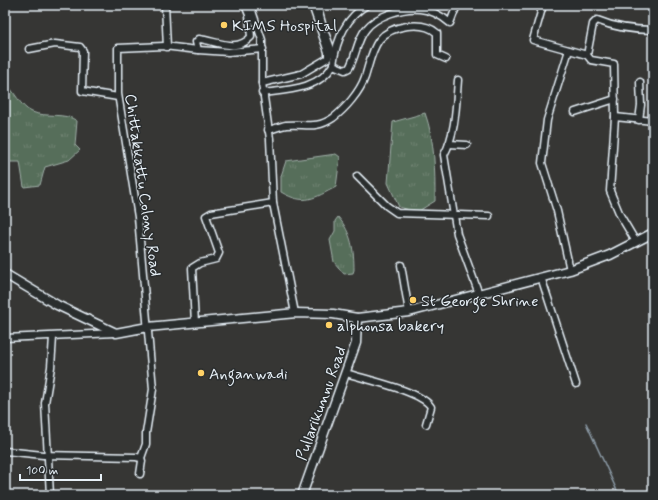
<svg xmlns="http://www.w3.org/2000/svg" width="658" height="500" viewBox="0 0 658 500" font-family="Mynerve,sans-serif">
<defs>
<pattern id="grass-tufts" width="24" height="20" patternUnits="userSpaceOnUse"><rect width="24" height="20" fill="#576e5a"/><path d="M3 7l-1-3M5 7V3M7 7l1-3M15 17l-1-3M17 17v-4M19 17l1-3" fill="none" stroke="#6f8372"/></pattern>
</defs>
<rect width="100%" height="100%" fill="#363634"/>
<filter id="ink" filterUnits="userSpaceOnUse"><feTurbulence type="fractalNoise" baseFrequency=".025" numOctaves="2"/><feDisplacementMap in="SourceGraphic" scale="8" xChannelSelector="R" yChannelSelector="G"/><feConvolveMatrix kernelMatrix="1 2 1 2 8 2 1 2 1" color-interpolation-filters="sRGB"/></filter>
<g filter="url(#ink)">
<g fill="url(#grass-tufts)" stroke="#a0b0a9">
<path d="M5 83C15 91 20 107 32 112 46 118 65 112 77 121L75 145 80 150 69 160 45 167 40 185 24 187 20 162H5Z"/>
<path d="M425 113C435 141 435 171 435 201L417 212 399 207 388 183 393 122Z"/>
<path d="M336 154 340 157 336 187C314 198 305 206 281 192V176L286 161Z"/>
<path d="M338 217C352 233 354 251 354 270L353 273 344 274 334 262 330 240 335 231V221Z"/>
</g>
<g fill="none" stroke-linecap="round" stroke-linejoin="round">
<path stroke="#8d9ca8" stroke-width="1.5" d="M586 423 619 495"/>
<g stroke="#e8f1f8" stroke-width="9">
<g id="minor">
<path d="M165 5 167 47"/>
<path d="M245 5 249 15 251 37C236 53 217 41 199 39L196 42 198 50 228 52 263 49"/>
<path d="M250 5 262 40V83L270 139 273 203 295 313"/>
<path d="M317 5 323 27"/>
<path d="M367 5C345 18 336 41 333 65L345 70 349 68C356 57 357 39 366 29 376 16 403 7 420 9 431 10 442 16 450 23L457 5"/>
<path d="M543 5 533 40 587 55 591 60 614 64 615 117 610 191 620 215 636 242"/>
<path d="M326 35 333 54"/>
<path d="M29 49 55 44 80 47 83 51 82 91 118 97"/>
<path d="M569 50 547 120 542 163 557 211 570 270"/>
<path d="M587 55 593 24 597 20C616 28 633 30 653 30"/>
<path d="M458 80C456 104 456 133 444 155L457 234 479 294"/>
<path d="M262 83 301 74 328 58V52L312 5"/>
<path d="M262 93C286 90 319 90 333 65"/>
<path d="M575 112 615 99"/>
<path d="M615 117 653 121"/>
<path d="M639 120 641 105 640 82"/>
<path d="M268 130C274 129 280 126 286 125 305 123 315 130 333 118 345 109 360 92 365 77 369 65 371 51 379 40 391 25 423 20 437 33V55L446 59"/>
<path d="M449 144 467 145"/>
<path d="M357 176 387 206 397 213 489 216"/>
<path d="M401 265 409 312"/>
<path d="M541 277 576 384"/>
<path d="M195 323 192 268 200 263 216 259 219 253 206 216 211 213 273 203"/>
<path d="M5 338 115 333"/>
<path d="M346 373C364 379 422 391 431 407L426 424"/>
<path d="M5 451 43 455 136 457 141 458 142 461 140 474"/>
<path d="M141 458 146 444V433L153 389 138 217 118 94V48L164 46 198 50"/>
<path d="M50 495 45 403 51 367 53 337"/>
</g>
</g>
<g stroke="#e8f1f8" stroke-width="11">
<g id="major">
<path d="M5 274 57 305 116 333 148 327 296 313 333 314 357 318 409 312 570 270 610 255 653 233"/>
<path d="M302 495 356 343 357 318"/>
</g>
</g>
<use href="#minor" stroke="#2a2d2e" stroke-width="6"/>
<use href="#major" stroke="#2a2d2e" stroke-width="8"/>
</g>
</g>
<g fill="#ffd166" stroke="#2a2d2e" stroke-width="1.5">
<circle cx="224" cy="25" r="4"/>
<circle cx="413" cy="300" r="4"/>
<circle cx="329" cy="325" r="4"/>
<circle cx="201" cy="373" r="4"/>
</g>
<g text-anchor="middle" stroke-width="3" stroke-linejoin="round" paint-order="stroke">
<g font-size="16" fill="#e8f1f8" stroke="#2a2d2e" text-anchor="start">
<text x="232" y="31">KIMS Hospital</text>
<text x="421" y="306">St George Shrine</text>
<text x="337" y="331">alphonsa bakery</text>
<text x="209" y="379">Anganwadi</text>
</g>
<g font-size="16" fill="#e8f1f8" stroke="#2a2d2e">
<text transform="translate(144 185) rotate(82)" y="6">Chittakkattu Colony Road</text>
<text transform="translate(320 403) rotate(-70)" y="6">Pullarikunnu Road</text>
</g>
</g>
<rect width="658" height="500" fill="none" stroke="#2a2d2e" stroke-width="20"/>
<rect x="10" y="10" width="638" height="480" fill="none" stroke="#e8f1f8" stroke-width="1.5" filter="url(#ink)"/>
<path d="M20 474v6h81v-6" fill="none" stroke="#e8f1f8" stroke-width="2"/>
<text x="26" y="474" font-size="12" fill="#e8f1f8" stroke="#2a2d2e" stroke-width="3" paint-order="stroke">100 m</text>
</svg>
